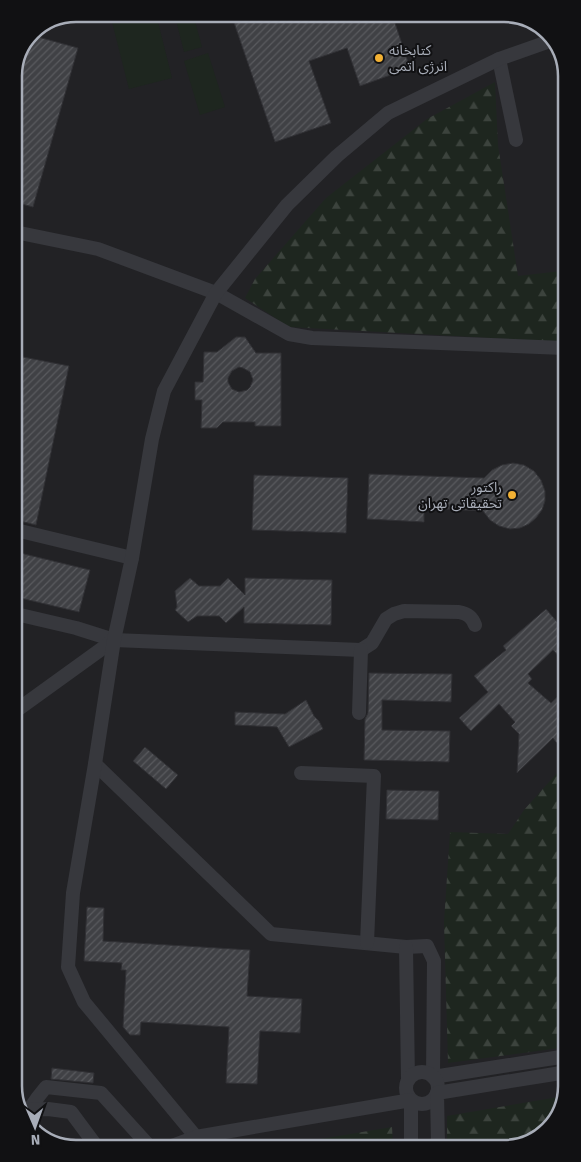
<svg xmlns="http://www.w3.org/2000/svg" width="581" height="1162" viewBox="0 0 581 1162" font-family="'Fira Sans','Noto Sans Arabic',sans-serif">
<defs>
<pattern id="forest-firs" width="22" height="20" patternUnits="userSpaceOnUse" patternTransform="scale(1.25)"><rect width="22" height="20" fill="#1e261f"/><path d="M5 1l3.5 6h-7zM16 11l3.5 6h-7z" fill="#3c433d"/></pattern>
<pattern id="building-hatch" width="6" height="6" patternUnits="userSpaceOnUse" patternTransform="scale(1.25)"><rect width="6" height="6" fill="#404145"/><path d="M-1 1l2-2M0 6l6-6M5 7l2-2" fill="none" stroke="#595a5e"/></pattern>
</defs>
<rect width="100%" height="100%" fill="#161618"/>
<path fill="#222225" d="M76 14H509L543 26 563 53 567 1086 557 1121 528 1144 72 1148 38 1136 18 1109 14 72 32 32Z"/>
<g fill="#1e261f">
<path d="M110 14H156L172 78 129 89Z"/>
<path d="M181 14H193L202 47 184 52 175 16Z"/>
<path d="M208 53 225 107 200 115 184 61Z"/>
</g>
<g fill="url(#forest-firs)">
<path d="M495 82 498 145 518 276 561 271 564 280V342L289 327 245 298 255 279 326 198 427 119Z"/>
<path d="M566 763 567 1047 448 1063 444 922 450 832 508 834 524 810Z"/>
<path d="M564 1096 557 1121 528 1144H447V1116Z"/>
<path d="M392 1127 393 1145 279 1146Z"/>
</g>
<g fill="url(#building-hatch)" stroke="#303034" fill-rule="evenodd">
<path d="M231 14H293L296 22 319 14H392L410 68 360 86 347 48 309 61 331 123 275 142Z"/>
<path d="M31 35 78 48 33 207 14 202V96Z"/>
<path d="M236 337H245L256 353H281V426H255V422H223L217 428H201L202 400H195V382H203L204 352H217ZM239 367 243 368 250 372 253 380 250 387 247 390 239 392 232 389 228 382V378L232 371Z"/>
<path d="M23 357 69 366 36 525 16 520 15 394Z"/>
<path d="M513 463 524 465 534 471 541 480 545 491V501L542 510 536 518 529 524 520 528 510 529 499 526 490 520 483 511 424 508V522L367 519 369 474 484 478 492 470 502 465Z"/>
<path d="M254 475 348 478 346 533 252 530Z"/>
<path d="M16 552 90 570 79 612 16 597Z"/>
<path d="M190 578 199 586H220L228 578 245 595V578L332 580 331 625 244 623V607L226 623 219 616H197L188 622 175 610 177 607 175 591Z"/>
<path d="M546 609 565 631V663L553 650 528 674 532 679 528 683 551 703 565 690 566 755 553 738 517 773 519 734 511 726 515 722 499 704 471 731 459 718 488 692 474 676 506 650 503 646Z"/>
<path d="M369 673 452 674 451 702 382 700V730L450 731 449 762 364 760 365 719 368 713Z"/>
<path d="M306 700 314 716 319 721 323 729 289 747 277 727 235 725V712L285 714Z"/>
<path d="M145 747 178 775 166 789 133 761Z"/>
<path d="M387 790 439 791 438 820 386 819Z"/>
<path d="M87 907 104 908 103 941 250 950 247 996 302 999 300 1033 260 1031 257 1084 226 1083 229 1027 141 1022 140 1035H130L123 1027 126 970H121L122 963 84 961Z"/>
<path d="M52 1068 94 1073 93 1083 51 1079Z"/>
</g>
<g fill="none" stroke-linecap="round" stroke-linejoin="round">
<g stroke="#37383d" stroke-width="14">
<path d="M499 59 516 140"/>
<path d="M15 232 98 249 216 293 289 334 312 338 564 348"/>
<path d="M16 530 132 558"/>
<path d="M16 614 76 628 114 640 361 650 372 643 386 619 394 614 404 611 459 612C468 614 472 617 475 625"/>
<path d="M17 710 114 640"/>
<path d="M359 713 361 650"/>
<path d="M95 764 271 934 406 947 427 946 434 961 433 1077 567 1056"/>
<path d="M301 773 374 776 367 943"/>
<path d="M406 947 408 1080"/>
<circle cx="422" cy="1088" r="16"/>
<path d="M29 1110 38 1097 46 1087 101 1093 150 1147"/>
<path d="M26 1120 29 1110 48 1109 71 1112 97 1147"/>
<path d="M196 1137 84 1002 68 967 73 893 95 764 114 640 132 558 152 439 164 391 216 293 287 205 337 156 388 113 499 59 553 40"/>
<path d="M61 1144 103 1148"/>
<path d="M438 1144 437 1093 567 1072"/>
<path d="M169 1147 196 1137 411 1100V1145"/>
</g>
</g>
<g fill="#f2b134" stroke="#111113" stroke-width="2">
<circle cx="379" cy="58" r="5"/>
<circle cx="512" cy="495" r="5"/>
</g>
<g text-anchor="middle" stroke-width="4" stroke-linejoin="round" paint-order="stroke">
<g font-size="14" fill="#a8adb8" stroke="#111113" text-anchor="start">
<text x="389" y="55">کتابخانه<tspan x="389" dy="16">انرژی اتمی</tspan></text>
<text x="502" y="492" text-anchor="end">راکتور<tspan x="502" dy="16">تحقیقاتی تهران</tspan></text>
</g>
</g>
<path d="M0 0H581V1162H0ZM76 22H504A54 54 0 0 1 558 76V1086A54 54 0 0 1 504 1140H76A54 54 0 0 1 22 1086V76A54 54 0 0 1 76 22Z" fill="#111113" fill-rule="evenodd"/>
<path fill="none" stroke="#a8adb8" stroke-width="2.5" d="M76 22H504A54 54 0 0 1 558 76V1086A54 54 0 0 1 504 1140H76A54 54 0 0 1 22 1086V76A54 54 0 0 1 76 22Z"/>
<g transform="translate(35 1127) rotate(178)" stroke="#111113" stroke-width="4" paint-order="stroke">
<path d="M0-4L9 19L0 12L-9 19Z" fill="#a8adb8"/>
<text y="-8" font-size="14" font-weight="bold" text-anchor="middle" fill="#a8adb8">N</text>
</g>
</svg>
